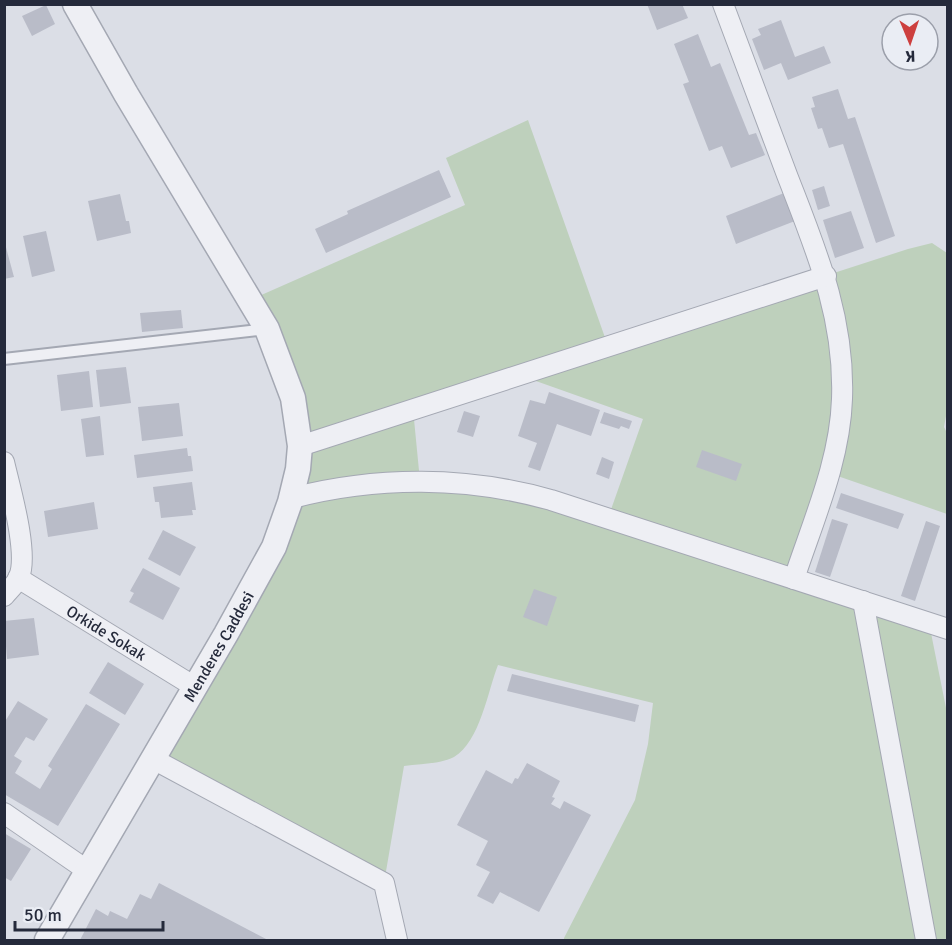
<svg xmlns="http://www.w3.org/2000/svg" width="952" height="945" viewBox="0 0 952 945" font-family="Signika,sans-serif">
<rect width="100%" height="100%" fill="#dbdee6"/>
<path fill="#bed0bc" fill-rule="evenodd" d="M528 120 608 346 908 249 932 243 947 253 948 405 944 427 948 435 947 514 829 473 794 579 929 623 947 713V940H564V938L635 800 648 744 653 703 498 665C488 690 480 742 454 757 440 764 420 764 404 766L384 883 153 759 254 584 300 446 250 300 465 205 446 158ZM519 375 643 419 608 518 420 481 413 409Z"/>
<g fill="#b9bcc8">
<path d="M647 4H682L688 18 657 30Z"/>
<path d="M46 5 55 24 32 36 22 16Z"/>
<path d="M781 20 795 57 824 46 831 63 788 80 781 63 764 70 752 39 761 35 758 29Z"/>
<path d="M698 34 711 67 720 63 749 135 756 133 765 155 731 168 722 146 709 151 683 84 689 82 674 44Z"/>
<path d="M838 89 848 119 855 117 895 236 876 243 843 144 829 148 822 128 818 129 811 108 815 107 812 97Z"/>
<path d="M439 170 451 197 326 253 315 229 348 214 347 211Z"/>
<path d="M824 186 830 206 818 210 812 190Z"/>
<path d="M784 193 795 221 736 244 726 216Z"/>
<path d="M120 194 126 221H129L131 233 97 241 88 201Z"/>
<path d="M851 211 864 248 835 258 823 220Z"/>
<path d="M46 231 55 271 32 277 23 236Z"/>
<path d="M4 240 14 277 4 279Z"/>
<path d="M181 310 183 328 142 332 140 313Z"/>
<path d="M126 367 131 403 100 407 96 370Z"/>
<path d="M89 371 93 407 61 411 57 375Z"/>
<path d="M549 392 600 410 591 436 557 424 540 471 528 467 537 443 518 436 530 400 545 404Z"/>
<path d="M179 403 183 436 142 441 138 407Z"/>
<path d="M464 411 480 416 473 437 457 432Z"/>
<path d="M604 412 632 421 629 429 621 426 619 429 600 423Z"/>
<path d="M100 416 104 455 86 457 81 419Z"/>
<path d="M187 448 188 456H191L193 471 137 478 134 455Z"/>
<path d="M702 450 742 464 736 481 696 467Z"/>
<path d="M602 457 614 462 609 479 596 474Z"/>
<path d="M192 482 196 510H192L193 515 161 518 159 502H155L153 487Z"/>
<path d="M841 493 904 514 898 529 836 508Z"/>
<path d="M94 502 98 529 48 537 44 511Z"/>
<path d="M832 519 848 524 830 577 815 572Z"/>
<path d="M926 521 940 526 915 601 901 596Z"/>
<path d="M163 530 196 547 180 576 148 559Z"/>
<path d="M143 568 180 588 163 620 129 602 134 593 130 591Z"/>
<path d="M534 589 557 597 547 626 523 617Z"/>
<path d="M34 618 39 655 7 659 4 621Z"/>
<path d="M108 662 144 684 125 715 89 693Z"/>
<path d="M512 674 639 705 635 722 507 691Z"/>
<path d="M18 701 48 719 34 741 26 737 14 756 22 761 15 773 40 789 52 769 48 766 86 704 120 724 58 826 4 794V723Z"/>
<path d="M527 763 560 781 552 797 555 798 551 804 560 809 564 801 591 815 539 912 500 892 493 904 477 896 490 872 476 865 488 841 457 825 486 770 512 784 515 778 518 779Z"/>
<path d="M4 833 31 849 11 881 4 877Z"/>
<path d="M159 883 268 940H80L96 909 108 916 110 911 127 919 140 894 151 899Z"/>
</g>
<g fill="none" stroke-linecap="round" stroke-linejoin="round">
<g stroke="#a4a8b3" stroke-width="14">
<path id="service" d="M4 359 267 329"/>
</g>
<g stroke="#a4a8b3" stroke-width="22">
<g id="minor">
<path d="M723 4C744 61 766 118 787 175 816 250 845 317 842 399 840 461 813 521 794 579"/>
<path d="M300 446 826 276"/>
<path d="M4 462C10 488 29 553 19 577 16 584 9 590 4 596"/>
<path d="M292 498C377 476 466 476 551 500L948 629"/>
<path id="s1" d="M18 578 195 687"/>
<path d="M863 601 926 940"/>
<path d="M153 759 384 883 397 940"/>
<path d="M4 813 88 871"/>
</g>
</g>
<g stroke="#a4a8b3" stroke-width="27">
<g id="tertiary">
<path id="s2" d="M47 940 226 634 274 547 290 502 298 469 300 446 293 398 267 329 126 94 75 4"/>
</g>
</g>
<use href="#service" stroke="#eeeff4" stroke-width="10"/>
<use href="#minor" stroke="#eeeff4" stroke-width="20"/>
<use href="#tertiary" stroke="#eeeff4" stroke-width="24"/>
</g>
<g text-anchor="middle" stroke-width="5" stroke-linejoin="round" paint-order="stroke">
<g font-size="16" fill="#252a3b" stroke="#eaedf4">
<text dy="6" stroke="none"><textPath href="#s1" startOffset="104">Orkide Sokak</textPath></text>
<text dy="6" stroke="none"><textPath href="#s2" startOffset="340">Menderes Caddesi</textPath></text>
</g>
</g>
<rect width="952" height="945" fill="none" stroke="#252a3b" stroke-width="12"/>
<g transform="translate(910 42) rotate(178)"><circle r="28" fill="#eaedf4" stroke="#9b9faa" stroke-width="1.5"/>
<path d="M0-4.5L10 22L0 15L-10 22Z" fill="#cd3f3e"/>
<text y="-9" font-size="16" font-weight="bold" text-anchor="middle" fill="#252a3b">K</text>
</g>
<path d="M15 921v9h148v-9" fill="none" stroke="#252a3b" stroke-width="3"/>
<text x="24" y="921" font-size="18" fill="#252a3b" stroke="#eaedf4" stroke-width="4.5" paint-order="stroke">50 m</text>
</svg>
